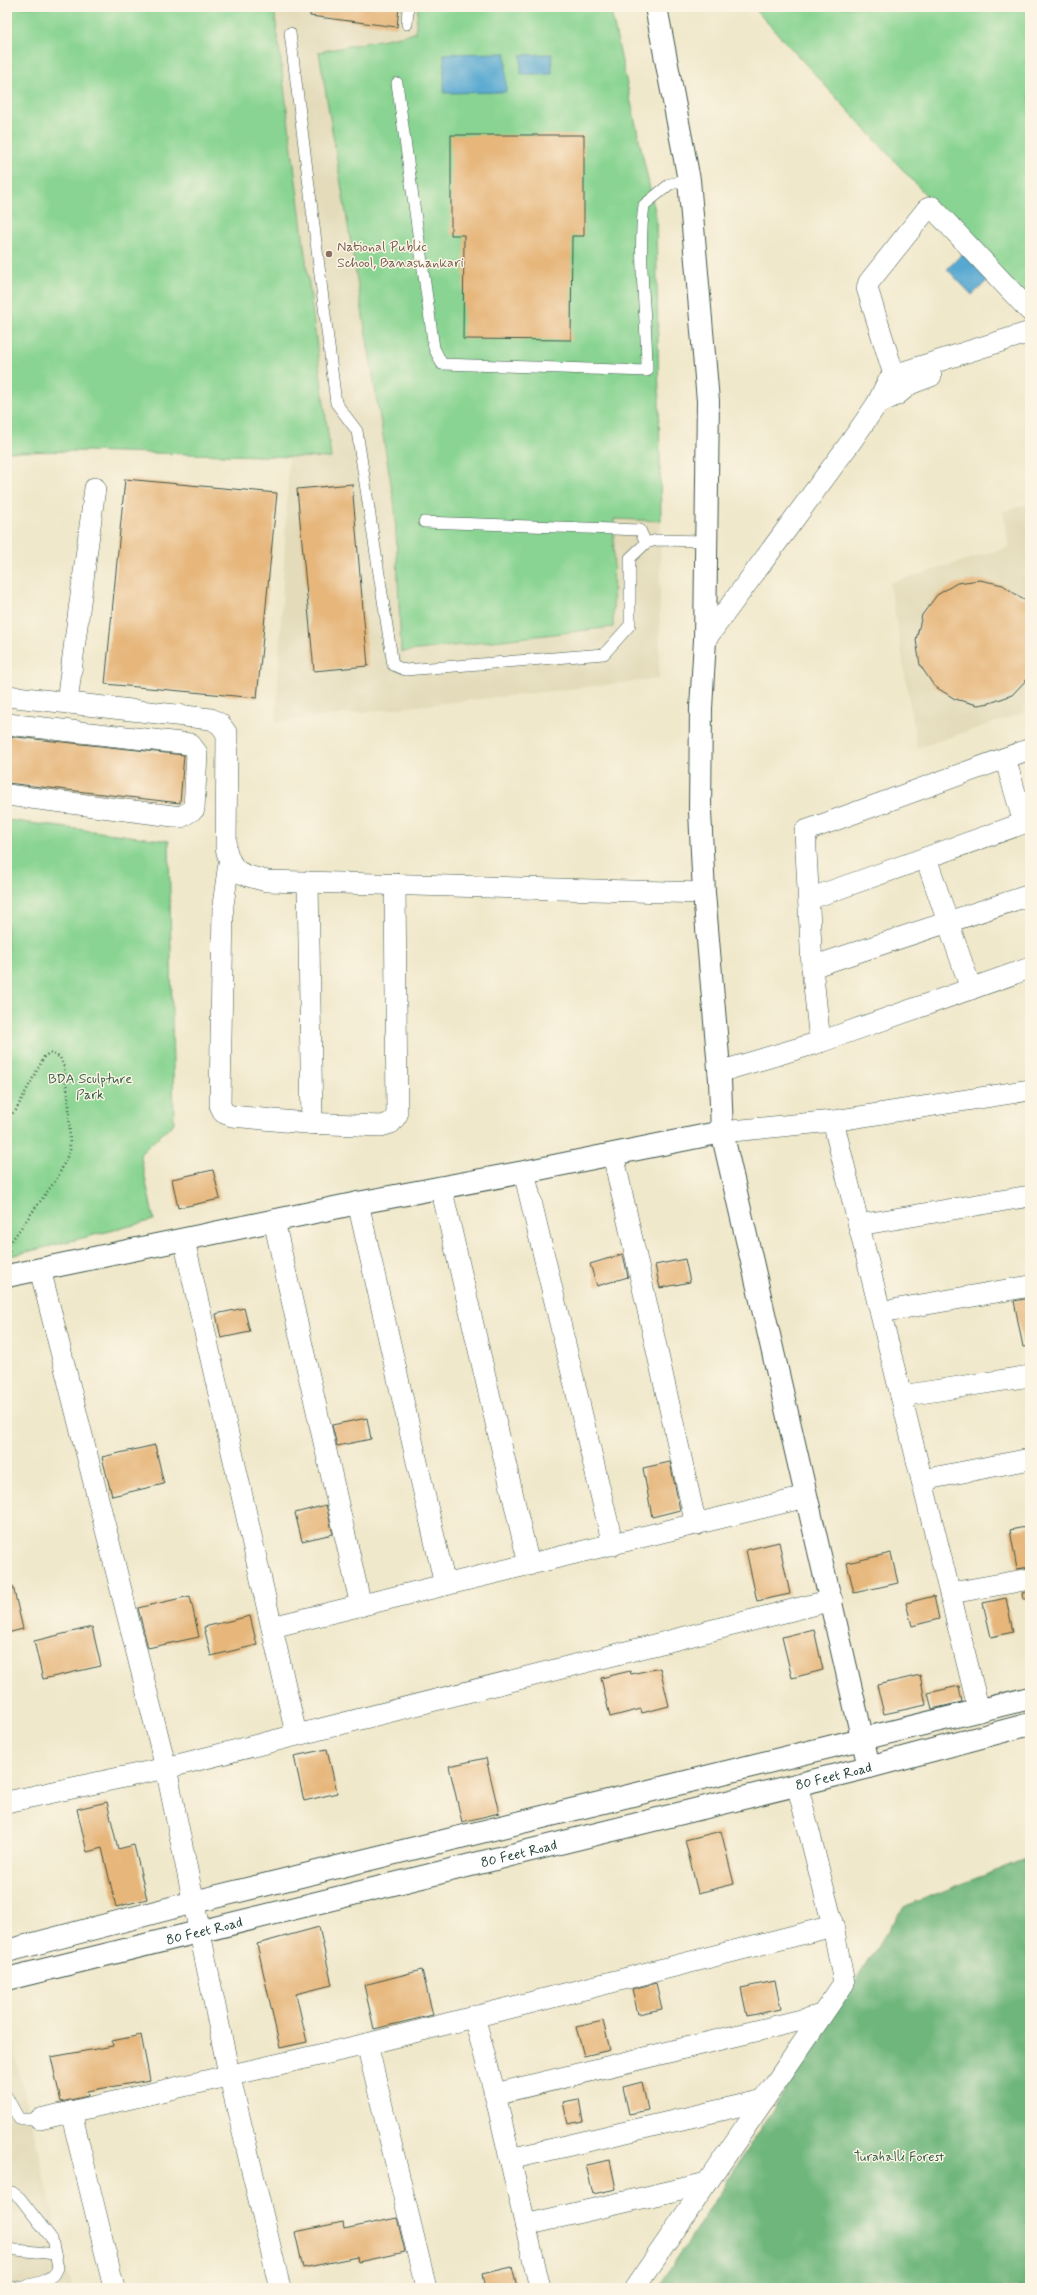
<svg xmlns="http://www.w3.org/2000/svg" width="1037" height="2295" viewBox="0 0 1037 2295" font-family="Mynerve,sans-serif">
<rect width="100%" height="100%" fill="#fcf5e5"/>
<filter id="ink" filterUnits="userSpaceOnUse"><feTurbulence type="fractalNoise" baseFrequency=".025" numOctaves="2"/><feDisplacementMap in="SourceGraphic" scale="8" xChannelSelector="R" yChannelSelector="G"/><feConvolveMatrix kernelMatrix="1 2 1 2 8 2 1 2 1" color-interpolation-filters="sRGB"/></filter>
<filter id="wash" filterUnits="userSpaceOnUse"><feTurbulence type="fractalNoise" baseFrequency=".012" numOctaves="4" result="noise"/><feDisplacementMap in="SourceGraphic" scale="16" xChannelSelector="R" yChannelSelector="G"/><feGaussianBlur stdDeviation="0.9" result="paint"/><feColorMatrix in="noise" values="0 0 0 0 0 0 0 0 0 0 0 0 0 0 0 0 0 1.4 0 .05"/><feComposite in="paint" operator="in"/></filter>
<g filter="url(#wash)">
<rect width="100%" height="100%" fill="#f0e8cb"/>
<g fill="#e3dbba">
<path d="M274 7H547L395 508 661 521 659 679 276 722 289 457 331 458Z"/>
<path d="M1030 503V711L917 748 890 583 1009 547 1003 512Z"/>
<path d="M7 2021 71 2288H7Z"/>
</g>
<g fill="#89d492" stroke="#548863">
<path d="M7 7H274L331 458 84 451 7 452Z"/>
<path d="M418 7H610L656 216 661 521 614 519 613 627 401 652 395 508 319 52 415 33Z"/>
<path d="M753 7H1030V308Z"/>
<path d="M7 820 169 841 174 1123 140 1154 154 1220 7 1257Z"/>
</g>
<path fill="#6eb67c" stroke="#467a58" d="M1030 1857V2288H658L903 1907Z"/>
<g fill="#56a8d1" stroke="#3a7282">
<path d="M506 53V92L444 93V54Z"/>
<path d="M552 54V74H521V55Z"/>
<path d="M963 253 989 279 972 295 947 269Z"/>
</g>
<g id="blocks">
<g fill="#e6b67a">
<path d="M310 7H399L397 27 310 16Z"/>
<path d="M451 135H584V236H572L571 340 463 339 464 235H451Z"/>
<path d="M125 479 277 493 257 698 105 684Z"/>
<path d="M352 484 368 666 314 671 297 489Z"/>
<path d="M980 580 1003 585 1022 599 1030 598V676L1012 695 990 703 978 705 955 699 934 686 920 665 916 640 922 615 937 595 957 583Z"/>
<path d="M7 736 184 755 180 803 7 783Z"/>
<path d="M213 1170 220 1199 178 1208 172 1179Z"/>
<path d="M623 1254 628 1277 597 1286 590 1264Z"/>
<path d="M685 1259 690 1282 660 1288 655 1265Z"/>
<path d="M1030 1298V1346L1023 1347 1014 1301Z"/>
<path d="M244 1308 250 1332 221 1338 216 1314Z"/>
<path d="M367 1418 371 1439 337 1446 332 1425Z"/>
<path d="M155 1445 164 1484 112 1496 102 1457Z"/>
<path d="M670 1462 680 1510 652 1517 643 1468Z"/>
<path d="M326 1505 333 1534 302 1541 295 1513Z"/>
<path d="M1030 1526V1567L1017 1569 1010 1530Z"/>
<path d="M779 1542 790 1594 757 1601 746 1550Z"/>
<path d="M891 1553 898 1583 854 1593 847 1563Z"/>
<path d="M7 1586H13L23 1629 7 1633Z"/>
<path d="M1030 1591V1599H1023L1022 1593Z"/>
<path d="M190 1596 199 1637 148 1648 138 1608Z"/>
<path d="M934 1596 939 1619 912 1626 906 1603Z"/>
<path d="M1006 1598 1013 1632 991 1637 983 1603Z"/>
<path d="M250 1616 257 1645 211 1656 204 1627Z"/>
<path d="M92 1627 101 1666 43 1679 34 1641Z"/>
<path d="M814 1629 823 1670 792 1678 782 1637Z"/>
<path d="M660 1668 669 1706 642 1713 641 1709 610 1717 601 1678 630 1671 631 1674Z"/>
<path d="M920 1675 926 1705 884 1714 877 1685Z"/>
<path d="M959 1686 962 1702 932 1709 928 1693Z"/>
<path d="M327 1749 337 1793 304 1801 294 1756Z"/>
<path d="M486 1758 499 1813 462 1822 449 1766Z"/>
<path d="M107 1802 118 1849 134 1845 147 1899 116 1907 102 1848 87 1852 77 1809Z"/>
<path d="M721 1831 734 1884 698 1893 685 1840Z"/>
<path d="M319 1927 332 1985 296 1994 307 2042 280 2048 257 1944Z"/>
<path d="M422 1970 433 2015 374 2029 364 1985Z"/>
<path d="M775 1981 781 2009 747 2016 741 1988Z"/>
<path d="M656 1983 662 2009 638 2014 632 1989Z"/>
<path d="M603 2021 610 2050 584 2056 576 2027Z"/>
<path d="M141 2035 150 2080 87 2091 88 2096 61 2102 51 2057 113 2046 112 2041Z"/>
<path d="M642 2082 648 2110 629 2114 623 2087Z"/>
<path d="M579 2099 583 2121 568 2124 563 2102Z"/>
<path d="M610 2160 616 2189 593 2194 586 2165Z"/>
<path d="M397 2218 405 2252 358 2262 357 2257 303 2268 295 2232 343 2222 344 2229Z"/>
<path d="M512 2267 517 2288H485L482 2274Z"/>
</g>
</g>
</g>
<g filter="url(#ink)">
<use href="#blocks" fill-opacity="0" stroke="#3e574b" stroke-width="1"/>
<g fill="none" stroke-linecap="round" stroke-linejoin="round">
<g stroke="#3e574b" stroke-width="12">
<g id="lane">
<path d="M407 24 408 7"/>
<path d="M290 33 336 403 357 431 393 665 405 670 604 654 630 625V558L646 543 657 540 706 541"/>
<path d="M397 83 434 348 442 364 647 371C647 316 637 258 644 205L670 184 689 180"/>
<path d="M424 522 640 530 646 543"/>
<path d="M7 2097 19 2119H40"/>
<path d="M7 2192H12L20 2198 52 2239 58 2268C52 2284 25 2285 11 2288"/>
<path d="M7 2249 55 2254"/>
</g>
</g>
<g stroke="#3e574b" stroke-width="22">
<g id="street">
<path d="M894 375 867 288 869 282 927 209 932 207 1030 311"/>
<path d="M877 404 898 394 910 384 931 376"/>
<path d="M705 640 850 443 877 404 888 381 894 375 1030 332"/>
<path d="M7 696 211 719 220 724 227 734 226 849C232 875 244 875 267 881L704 893"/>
<path d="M67 702 95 488"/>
<path d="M7 724 190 744 197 753 194 809 181 817 7 795"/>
<path d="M1005 758 1024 823"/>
<path d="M926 858 971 989"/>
<path d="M229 863 223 905 220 1105 224 1113 232 1116 305 1123 381 1126 391 1123 397 1115 395 884"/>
<path d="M308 882 312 1124"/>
<path d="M809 899 1030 821"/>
<path d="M812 967 1030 895"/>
<path d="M820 1042 812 967 805 831 1030 749"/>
<path d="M719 1072 820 1042 1030 968"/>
<path d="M833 1121 979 1711"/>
<path d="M722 1132 833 1121 1030 1090"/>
<path d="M613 1154 696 1525"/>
<path d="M524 1172 613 1545"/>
<path d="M441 1187 529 1565"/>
<path d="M358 1203 445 1585"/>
<path d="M274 1221 361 1606"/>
<path d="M859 1225 1030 1196"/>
<path d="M184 1240 296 1734"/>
<path d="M40 1269 166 1768 229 2074 280 2288"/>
<path d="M881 1312 1030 1286"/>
<path d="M901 1396 1030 1376"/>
<path d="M922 1480 1030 1459"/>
<path d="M951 1593 1030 1579"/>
<path d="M272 1627 806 1497"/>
<path d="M7 1802 166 1768 832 1600"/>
<path d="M474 2016 495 2094 540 2288"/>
<path d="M367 2044 426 2288"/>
<path d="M495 2094 822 2015"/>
<path d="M71 2112 114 2288"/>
<path d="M40 2119 367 2044 833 1926"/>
<path d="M510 2159 764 2100"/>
<path d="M525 2225 707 2183"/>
<path d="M635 2288 844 1983 833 1926 797 1784"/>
</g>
</g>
<g stroke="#3e574b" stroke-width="24">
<g id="secondary">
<path d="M656 7 689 180 708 401 705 640 701 708 700 811 704 893 720 1080 722 1132 869 1767"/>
<path d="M7 1276 358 1203 524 1172 722 1132"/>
<path d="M7 1951 194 1902 1030 1698"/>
<path id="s1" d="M7 1979 869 1767 1030 1724"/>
</g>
</g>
<g stroke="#3e574b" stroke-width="2.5" stroke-dasharray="1 3" stroke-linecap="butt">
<path d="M7 1119 16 1110 44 1057 49 1053 60 1057 64 1067 69 1104 70 1150 58 1177 7 1247"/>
<path d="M7 1248 11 1255"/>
</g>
<use href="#lane" stroke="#fff" stroke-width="11"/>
<use href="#street" stroke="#fff" stroke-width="21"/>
<use href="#secondary" stroke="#fff" stroke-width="22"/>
</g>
</g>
<circle fill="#8d6e63" stroke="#fcf5e5" stroke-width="1.5" cx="329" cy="254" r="4"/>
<g text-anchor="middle" stroke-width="3" stroke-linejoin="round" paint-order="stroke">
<g font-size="14" fill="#785e54" stroke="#fcf5e5" text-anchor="start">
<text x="337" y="251">National Public<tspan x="337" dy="16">School, Banashankari</tspan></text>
</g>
<g font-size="14" fill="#345b47" stroke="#fcf5e5">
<text x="90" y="1083">BDA Sculpture<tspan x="90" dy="16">Park</tspan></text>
<text x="899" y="2161">Turahalli Forest</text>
</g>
<g font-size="14" fill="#1f3d34" stroke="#fcf5e5">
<text dy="5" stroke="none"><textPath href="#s1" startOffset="851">80 Feet Road</textPath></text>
<text dy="5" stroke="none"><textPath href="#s1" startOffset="527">80 Feet Road</textPath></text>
<text dy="5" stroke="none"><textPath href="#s1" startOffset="203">80 Feet Road</textPath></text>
</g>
</g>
<rect width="1037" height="2295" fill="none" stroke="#fcf5e5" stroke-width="24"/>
</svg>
